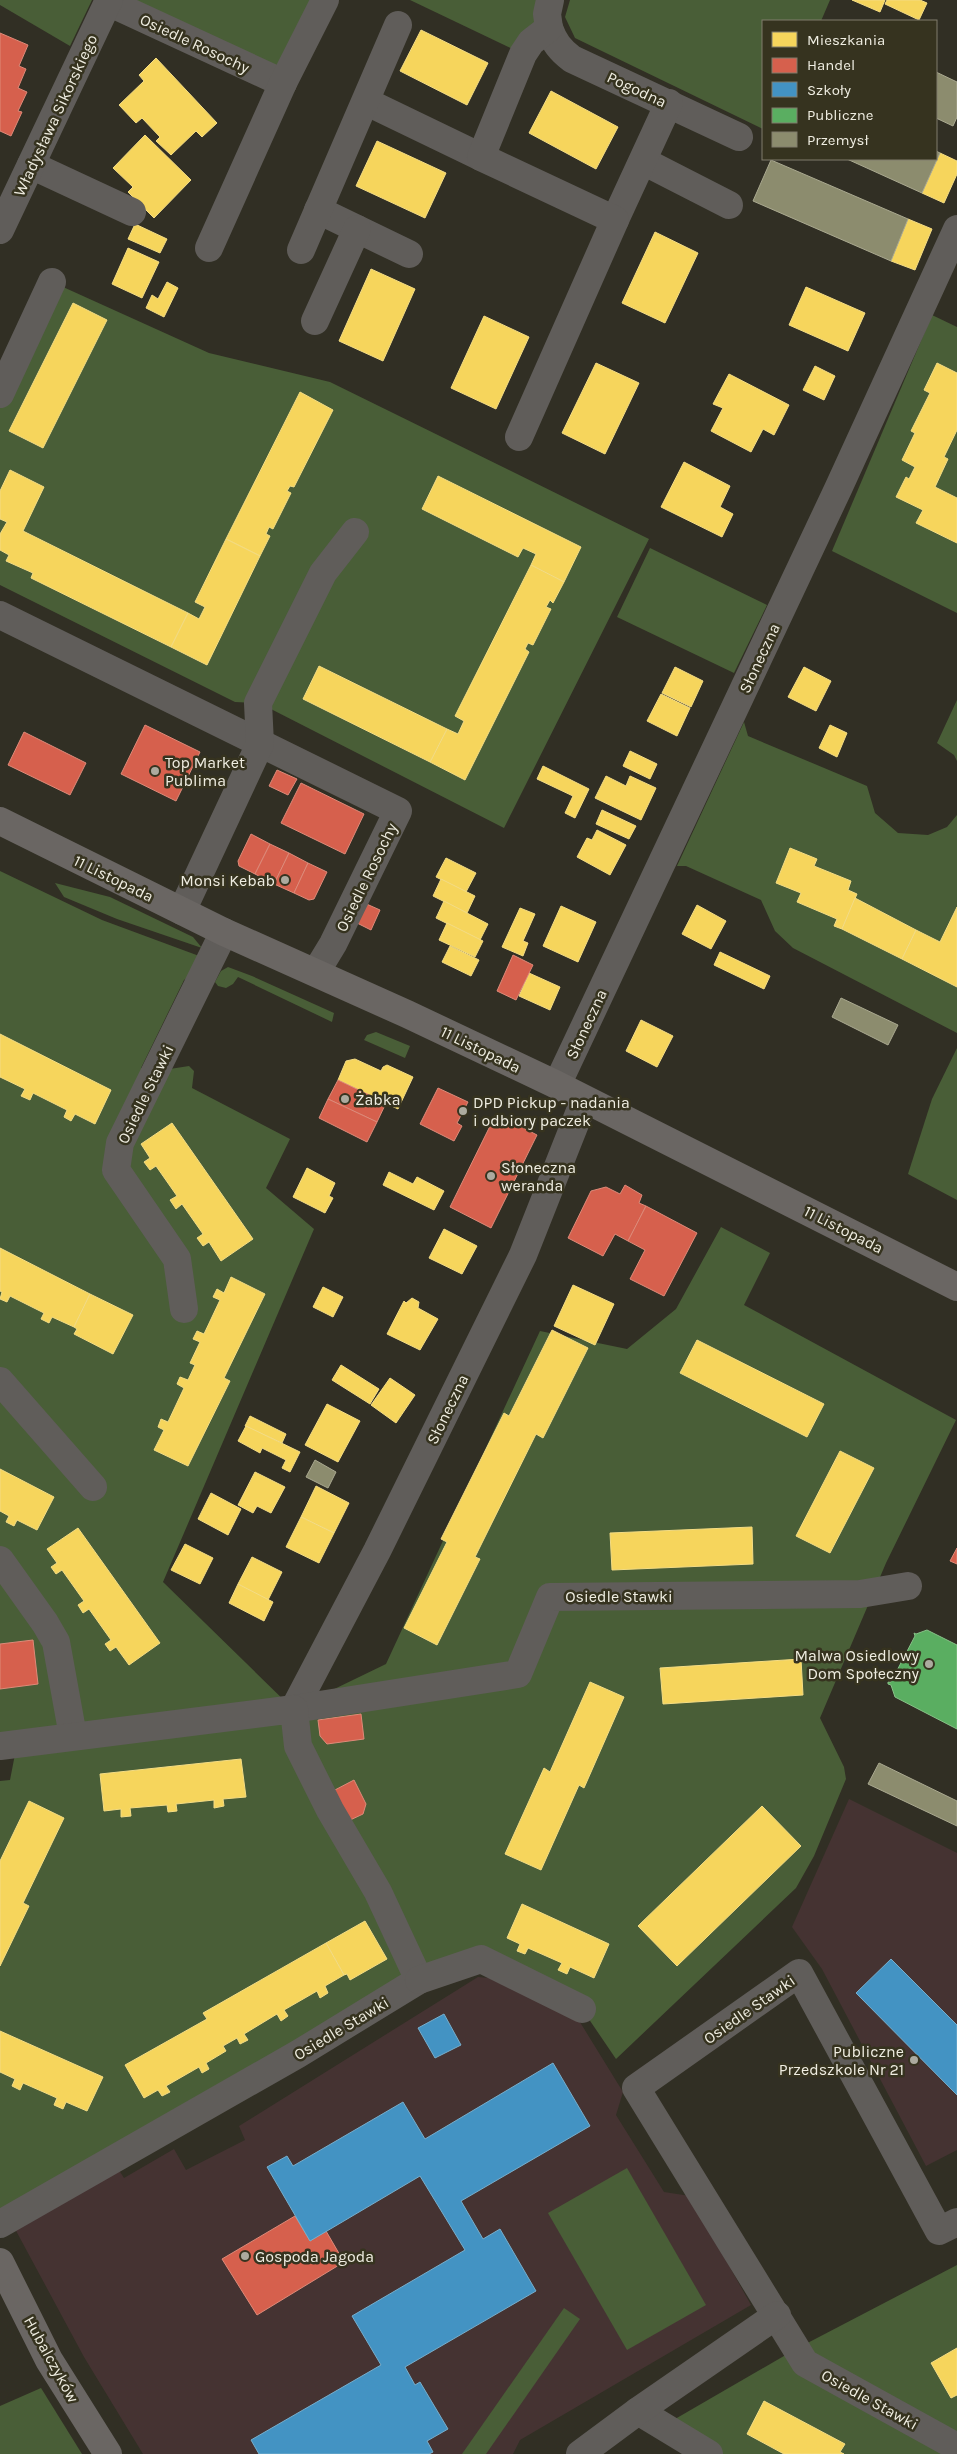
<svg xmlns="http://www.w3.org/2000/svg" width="957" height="2454" viewBox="0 0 957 2454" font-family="Karla,sans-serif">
<rect width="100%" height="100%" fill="#312f24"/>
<g fill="#453332">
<path d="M849 1799 957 1853V2150L926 2166 822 1969 792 1927Z"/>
<path d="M478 1977 489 1978 575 2014 623 2092 616 2115 664 2192 690 2196 751 2305 520 2440 513 2454H143L84 2357 14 2227 117 2167 124 2178 174 2149 186 2170 245 2140 239 2126Z"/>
</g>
<g fill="#495e37">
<path d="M0 0H92L70 46 0 5Z"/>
<path d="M109 0H325L283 83Z"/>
<path d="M410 0H550L523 54Z"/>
<path d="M570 0H830L821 21H763V129L575 38 565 17Z"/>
<path d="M52 282 209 353 330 382 649 539 504 828 267 707 258 703 235 702 0 585V394Z"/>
<path d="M932 315 957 327V613L832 551Z"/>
<path d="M650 548 767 605 734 673 617 617Z"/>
<path d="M957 700V761L954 755 937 743Z"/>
<path d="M744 722 748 736 867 786 875 813 898 833 928 835 947 827 957 815V1033L793 948 775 931 761 900 686 866H677Z"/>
<path d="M0 871 102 920 210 960 184 980 141 1068 157 1071 189 1066 194 1071 192 1088 290 1139 266 1188 314 1229 163 1582 293 1709 386 1664 540 1331 627 1349 676 1309 721 1227 770 1253 744 1305 956 1420 886 1563 820 1718 844 1767 846 1779 814 1856 796 1888 616 2059 582 2009 481 1960 0 2214V1781L10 1780 17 1744 0 1746Z"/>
<path d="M55 883 110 897 193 937 202 948 117 919 64 897Z"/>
<path d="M228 967 252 976 334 1013 332 1022 238 977 233 984 226 988 218 986 215 982 221 971Z"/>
<path d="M376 1032 410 1046 405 1058 364 1040 367 1035Z"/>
<path d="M957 1048V1200L908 1174 932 1099Z"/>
<path d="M627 2168 706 2305 627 2350 548 2213Z"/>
<path d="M957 2265V2454H709L663 2426 796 2349Z"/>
<path d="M564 2308 580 2319 486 2454H462Z"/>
<path d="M41 2388 82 2454H0V2406Z"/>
</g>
<g fill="#f6d55c" stroke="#f4dc84">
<path d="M852 0H885L880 12Z"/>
<path d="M887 0H920L927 3 919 20 885 4Z"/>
<path d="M421 30 488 63 467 105 400 71Z"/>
<path d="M156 58 217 123 202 137 196 131 171 155 156 141 160 137 142 118 136 123 119 105 144 81 139 75Z"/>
<path d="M551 91 618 127 596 169 529 133Z"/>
<path d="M145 135 191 180 154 218 128 192 133 187 113 168Z"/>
<path d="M377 141 446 173 425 218 356 186Z"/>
<path d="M940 153 957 161V174L944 203 922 193Z"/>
<path d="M908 219 932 229 915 270 891 261Z"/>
<path d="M135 224 167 239 160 253 128 239Z"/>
<path d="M655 232 698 253 665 323 622 303Z"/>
<path d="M128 248 159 262 142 298 112 284Z"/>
<path d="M371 269 415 289 383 361 339 341Z"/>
<path d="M167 282 178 288 164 317 146 308 152 295 158 299Z"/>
<path d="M806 287 865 313 848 351 789 325Z"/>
<path d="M73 303 107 320 43 448 9 431Z"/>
<path d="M484 316 529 337 496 409 451 388Z"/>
<path d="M596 363 639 383 605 454 562 433Z"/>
<path d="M937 363 957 373V430L944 457 948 459 935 487 957 498V543L916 523 923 510 896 497 906 477 909 479 915 467 902 460 915 433 911 431 930 393 924 390Z"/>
<path d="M815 366 835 376 824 400 803 390Z"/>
<path d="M729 374 789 405 774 435 763 429 751 452 711 431 723 408 713 404Z"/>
<path d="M300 392 333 410 294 487 290 486 287 491 291 493 273 529 269 527 266 534 270 536 260 556 226 539Z"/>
<path d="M684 462 730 486 720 507 733 514 722 537 661 507Z"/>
<path d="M10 470 44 487 23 531 188 613 171 647 31 578 33 573 6 561 9 555 0 550V534L7 522 0 519V491Z"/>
<path d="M438 476 581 547 564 582 531 565 536 554 523 548 518 557 422 509Z"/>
<path d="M226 539 260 556 207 665 171 647 188 613 199 619 205 607 195 602Z"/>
<path d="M531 565 564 582 553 603 550 600 546 607 551 609 533 645 528 643 525 649 529 652 465 780 430 762 447 729 458 734 464 721 455 716Z"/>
<path d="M319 666 447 729 430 762 303 699Z"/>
<path d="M675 667 703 681 691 707 662 693Z"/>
<path d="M804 667 831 681 816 711 788 697Z"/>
<path d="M661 694 690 708 677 736 647 721Z"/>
<path d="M830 725 847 733 837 757 819 748Z"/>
<path d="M630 751 657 764 650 779 623 766Z"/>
<path d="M543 766 589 789 575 818 565 813 573 796 537 779Z"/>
<path d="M606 776 626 786 630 776 656 788 641 820 595 798Z"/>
<path d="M602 810 636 826 629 839 596 824Z"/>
<path d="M597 830 626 845 610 875 577 857 587 838 592 840Z"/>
<path d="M790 848 817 859 814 866 851 881 848 890 857 894 842 929 834 926 837 919 797 902 801 893 776 883Z"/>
<path d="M446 858 476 873 466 892 436 877Z"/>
<path d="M441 879 475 896 467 913 433 896Z"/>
<path d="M855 898 916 930 902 959 842 929Z"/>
<path d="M444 901 488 924 480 940 436 918Z"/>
<path d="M697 905 726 921 711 949 682 934Z"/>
<path d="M561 906 596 922 578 962 543 946Z"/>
<path d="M957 907V987L902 959 916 930 940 942Z"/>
<path d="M520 908 535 914 523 941 528 943 523 956 502 947Z"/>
<path d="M447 923 483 941 475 957 439 940Z"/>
<path d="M450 946 479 960 471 976 442 962Z"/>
<path d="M720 952 770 976 764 989 714 965Z"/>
<path d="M529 973 560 987 550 1010 519 996Z"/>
<path d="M641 1020 673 1036 657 1067 626 1051Z"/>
<path d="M0 1034 111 1090 95 1124 75 1114 71 1121 64 1117 67 1110 33 1093 30 1100 21 1096 25 1089 0 1077Z"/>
<path d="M355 1059 381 1071 383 1067 387 1065 413 1077 398 1109 338 1080 346 1061Z"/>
<path d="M172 1123 253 1239 221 1261 209 1242 203 1246 197 1238 203 1234 182 1204 176 1209 170 1200 177 1196 156 1166 150 1170 144 1162 150 1158 141 1144Z"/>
<path d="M307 1168 335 1183 329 1196 333 1198 325 1213 293 1197Z"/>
<path d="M389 1172 413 1184 417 1177 444 1191 434 1210 383 1185Z"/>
<path d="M444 1229 477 1246 462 1274 429 1258Z"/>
<path d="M0 1248 90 1294 74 1327 52 1317 49 1323 41 1319 44 1313 10 1296 7 1302 0 1299 2 1292 0 1291Z"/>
<path d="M231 1277 265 1294 224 1378 230 1381 188 1466 154 1450 164 1430 158 1427 161 1419 168 1422 184 1388 177 1384 180 1377 188 1380 195 1365 190 1363 200 1342 193 1339 197 1331 204 1334 220 1300 213 1297 217 1289 224 1293Z"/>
<path d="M573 1285 614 1304 595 1345 554 1326Z"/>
<path d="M323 1287 343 1297 333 1317 313 1307Z"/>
<path d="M90 1294 133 1315 113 1354 74 1334 77 1329 74 1327Z"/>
<path d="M412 1298 419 1302 418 1308 438 1319 420 1350 387 1334 404 1301 406 1303Z"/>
<path d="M552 1330 588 1348 543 1438 536 1434 475 1557 480 1559 437 1645 404 1628 447 1542 441 1539 504 1413 509 1416Z"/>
<path d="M697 1340 824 1404 807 1437 680 1373Z"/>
<path d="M341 1365 379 1389 370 1404 332 1380Z"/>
<path d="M390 1378 415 1395 396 1423 371 1405Z"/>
<path d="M327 1404 360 1421 338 1462 305 1445Z"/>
<path d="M250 1416 286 1434 282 1443 245 1426Z"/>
<path d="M246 1426 300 1452 290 1472 282 1468 286 1460 262 1448 260 1453 238 1441Z"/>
<path d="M840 1451 874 1468 830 1553 796 1536Z"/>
<path d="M0 1469 54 1497 37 1530 17 1520 14 1526 6 1522 9 1516 0 1511Z"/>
<path d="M255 1472 285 1487 271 1513 257 1506 253 1513 238 1505Z"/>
<path d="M316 1486 349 1503 334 1533 301 1517Z"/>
<path d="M211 1493 241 1509 228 1535 198 1519Z"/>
<path d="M301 1517 334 1533 319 1563 286 1547Z"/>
<path d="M752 1527 753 1564 612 1570 610 1533Z"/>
<path d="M78 1528 160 1643 129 1665 116 1647 110 1651 105 1644 111 1640 89 1609 83 1613 78 1605 84 1601 62 1570 56 1574 51 1567 57 1563 47 1549Z"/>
<path d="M185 1544 213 1558 200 1584 171 1570Z"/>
<path d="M252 1557 282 1572 268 1600 238 1584Z"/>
<path d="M238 1584 273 1602 264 1621 229 1603Z"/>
<path d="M801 1659 803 1695 663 1704 660 1668Z"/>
<path d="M590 1682 624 1697 584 1788 579 1785 541 1870 505 1854 544 1768 550 1772Z"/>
<path d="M241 1759 246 1797 223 1799 224 1806 214 1808V1800L176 1804 177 1811 168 1812 167 1805 130 1808 131 1816 121 1817V1809L104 1811 100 1774Z"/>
<path d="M29 1801 64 1818 23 1903 29 1906 0 1966V1861Z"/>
<path d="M762 1806 801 1846 677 1966 638 1926Z"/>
<path d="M522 1904 609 1944 594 1978 570 1967 567 1974 558 1970 562 1963 528 1948 525 1954 517 1951 520 1944 507 1938Z"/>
<path d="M365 1921 387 1959 350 1980 347 1974 344 1975 326 1943Z"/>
<path d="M326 1943 344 1975 325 1986 328 1993 320 1998 317 1991 284 2010 288 2016 281 2021 277 2014 244 2034 248 2040 240 2044 237 2038 223 2046 226 2051 206 2063 209 2069 202 2073 199 2067 166 2086 170 2092 162 2096 158 2090 144 2098 125 2065 207 2019 203 2013Z"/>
<path d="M0 2031 103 2077 87 2111 66 2102 63 2109 54 2105 57 2098 23 2083 20 2090 12 2086 15 2079 0 2072Z"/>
<path d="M957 2348V2395L951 2398 931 2363Z"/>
<path d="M764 2401 845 2444 840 2452 844 2454H784L747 2434Z"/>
</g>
<g fill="#d6604d" stroke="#de8a79">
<path d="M0 33 28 45 19 66 26 69 18 88 27 92 18 111 22 112 11 136 0 131Z"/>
<path d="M145 725 200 752 176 801 121 774Z"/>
<path d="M24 732 86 763 70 795 8 765Z"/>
<path d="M277 770 297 779 288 795 269 786Z"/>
<path d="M301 783 364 814 345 854 281 823Z"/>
<path d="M251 834 270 844 255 874 239 866 238 861Z"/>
<path d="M270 844 289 853 274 884 255 874Z"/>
<path d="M289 853 308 863 294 893 274 884Z"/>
<path d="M308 863 327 872 314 899 309 900 294 893Z"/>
<path d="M362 902 380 910 371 930 353 921Z"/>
<path d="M513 955 533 965 516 1000 497 991Z"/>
<path d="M338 1080 386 1103 377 1122 328 1099Z"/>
<path d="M438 1088 468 1102 457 1123 462 1126 454 1141 420 1124Z"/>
<path d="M328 1099 377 1122 367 1142 319 1118Z"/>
<path d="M496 1114 537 1135 491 1228 450 1207Z"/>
<path d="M625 1185 642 1195 639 1203 646 1206 628 1241 615 1234 603 1256 568 1238 591 1191 606 1187 620 1194Z"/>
<path d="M646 1206 697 1233 664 1296 630 1279 645 1250 628 1241Z"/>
<path d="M957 1548V1564L950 1561Z"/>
<path d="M33 1640 38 1684 0 1689V1644Z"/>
<path d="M361 1714 364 1739 327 1744 320 1736 318 1720Z"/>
<path d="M354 1780 366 1804 363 1814 348 1821 333 1791Z"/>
<path d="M295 2216 310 2241 326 2231 344 2262 257 2315 222 2259Z"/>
</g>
<g fill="#4393c3" stroke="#77aecc">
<path d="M891 1959 957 2025V2095L856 1993Z"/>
<path d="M444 2014 461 2045 435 2058 418 2028Z"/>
<path d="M553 2063 590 2126 461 2201 483 2239 500 2229 536 2291 405 2367 415 2385 420 2382 448 2429 427 2441 433 2452 429 2454H259L251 2440 381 2365 352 2316 465 2250 420 2176 310 2241 267 2167 287 2156 293 2166 403 2102 425 2139Z"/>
</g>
<path fill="#5aae61" stroke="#87c187" d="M927 1630 957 1645V1729L895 1697 891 1685 888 1684V1682H891L915 1636 914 1633 916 1634Z"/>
<g fill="#8c8c6e" stroke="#aaa990">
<path d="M936 72 957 82V117L953 126 936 118Z"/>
<path d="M936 151 940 153 922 193 847 159H936Z"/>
<path d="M771 160 908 219 891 261 753 201Z"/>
<path d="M841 998 898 1025 888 1045 832 1017Z"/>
<path d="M315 1460 336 1472 328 1488 306 1477Z"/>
<path d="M879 1763 957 1801V1826L868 1784Z"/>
</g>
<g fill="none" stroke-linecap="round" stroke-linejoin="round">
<g stroke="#605d5a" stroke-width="28">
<path d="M108 2 283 83"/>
<path d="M549 28C554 42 560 50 572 59L739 137"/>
<path d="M367 102 481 157"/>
<path d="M643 161 729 205"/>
<path d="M31 165 132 212"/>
<path d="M318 210 409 254"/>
<path d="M615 220 669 103"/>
<path d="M0 230 109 0"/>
<path d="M209 248 283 83 325 0"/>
<path d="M301 250 398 25"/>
<path d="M315 321 357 229"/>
<path d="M0 394 52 282"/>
<path d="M519 437 615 220 481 157 523 54 531 42 549 28 547 14 550 0"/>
<path d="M0 615 398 811 333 944 316 972"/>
<path d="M182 911 260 744 258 703 323 573 355 532"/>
<path d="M557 1085 838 489 957 229"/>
<path d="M184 1309 177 1259 116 1170 120 1143 224 932"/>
<path d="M0 1381 93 1487"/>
<path d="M0 1560 45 1623 56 1642 73 1736"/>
<path d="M294 1709 377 1551 523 1255 584 1101"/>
<path d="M294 1709 518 1674 550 1597 860 1594 908 1586"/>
<path d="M0 1746 294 1709 298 1746 330 1810 378 1892 419 1980 298 2054 0 2224"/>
<path d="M419 1980 481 1959 582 2009"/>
<path d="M957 2222 939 2231 799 1973 636 2088 805 2363 957 2447"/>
<path d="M638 2411 709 2454"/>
<path d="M580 2454 638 2411 777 2315"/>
</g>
<g stroke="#6a6663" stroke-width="28">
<path d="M0 821 224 932 407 1014 557 1085 957 1287"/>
<path d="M0 2262 49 2360 108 2454"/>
</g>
</g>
<g fill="#acaa9f" stroke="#36331f" stroke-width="2">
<circle cx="155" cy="771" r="5"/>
<circle cx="285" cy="880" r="5"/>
<circle cx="345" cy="1099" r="5"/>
<circle cx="463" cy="1111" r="5"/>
<circle cx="491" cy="1176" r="5"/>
<circle cx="929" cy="1664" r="5"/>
<circle cx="914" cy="2060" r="5"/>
<circle cx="245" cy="2256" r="5"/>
</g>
<g text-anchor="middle" stroke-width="5" stroke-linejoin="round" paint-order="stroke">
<g font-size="16" fill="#efede1" stroke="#36331f">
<text transform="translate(195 43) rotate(25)" y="6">Osiedle Rosochy</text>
<text transform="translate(637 89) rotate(25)" y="6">Pogodna</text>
<text transform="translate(55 115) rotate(-65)" y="6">Władysława Sikorskiego</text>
<text transform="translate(759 658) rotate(-65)" y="6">Słoneczna</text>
<text transform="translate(366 877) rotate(-64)" y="6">Osiedle Rosochy</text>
<text transform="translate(114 878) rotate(26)" y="6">11 Listopada</text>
<text transform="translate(586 1024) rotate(-65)" y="6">Słoneczna</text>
<text transform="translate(481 1049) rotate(26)" y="6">11 Listopada</text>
<text transform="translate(145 1094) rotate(-64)" y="6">Osiedle Stawki</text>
<text transform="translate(844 1229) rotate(27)" y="6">11 Listopada</text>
<text transform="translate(447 1409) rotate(-64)" y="6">Słoneczna</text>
<text x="619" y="1602">Osiedle Stawki</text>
<text transform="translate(749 2009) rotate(-35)" y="6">Osiedle Stawki</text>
<text transform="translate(341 2028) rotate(-31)" y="6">Osiedle Stawki</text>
<text transform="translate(52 2359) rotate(61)" y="6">Hubalczyków</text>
<text transform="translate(870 2399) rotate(29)" y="6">Osiedle Stawki</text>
</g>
<g font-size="16" fill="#efede1" stroke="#36331f" text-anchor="start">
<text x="165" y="768">Top Market<tspan x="165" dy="18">Publima</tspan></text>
<text x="275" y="886" text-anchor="end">Monsi Kebab</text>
<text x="355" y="1105">Żabka</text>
<text x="473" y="1108">DPD Pickup - nadania<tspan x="473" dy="18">i odbiory paczek</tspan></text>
<text x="501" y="1173">Słoneczna<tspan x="501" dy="18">weranda</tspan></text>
<text x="919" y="1661" text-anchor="end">Malwa Osiedlowy<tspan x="919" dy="18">Dom Społeczny</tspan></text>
<text x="904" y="2057" text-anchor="end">Publiczne<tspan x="904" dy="18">Przedszkole Nr 21</tspan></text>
<text x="255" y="2262">Gospoda Jagoda</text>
</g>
</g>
<rect x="762" y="20" width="175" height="140" fill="#36331f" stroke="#807d6d"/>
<rect x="772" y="32" width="25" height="15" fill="#f6d55c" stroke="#807d6d"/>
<text x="807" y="45" font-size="15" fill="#efede1">Mieszkania</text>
<rect x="772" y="58" width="25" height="15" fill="#d6604d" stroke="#807d6d"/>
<text x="807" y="70" font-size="15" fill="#efede1">Handel</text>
<rect x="772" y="82" width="25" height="15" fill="#4393c3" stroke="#807d6d"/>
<text x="807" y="95" font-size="15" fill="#efede1">Szkoły</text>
<rect x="772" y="108" width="25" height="15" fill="#5aae61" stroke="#807d6d"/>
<text x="807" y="120" font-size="15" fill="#efede1">Publiczne</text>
<rect x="772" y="132" width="25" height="15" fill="#8c8c6e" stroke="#807d6d"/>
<text x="807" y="145" font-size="15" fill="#efede1">Przemysł</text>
</svg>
